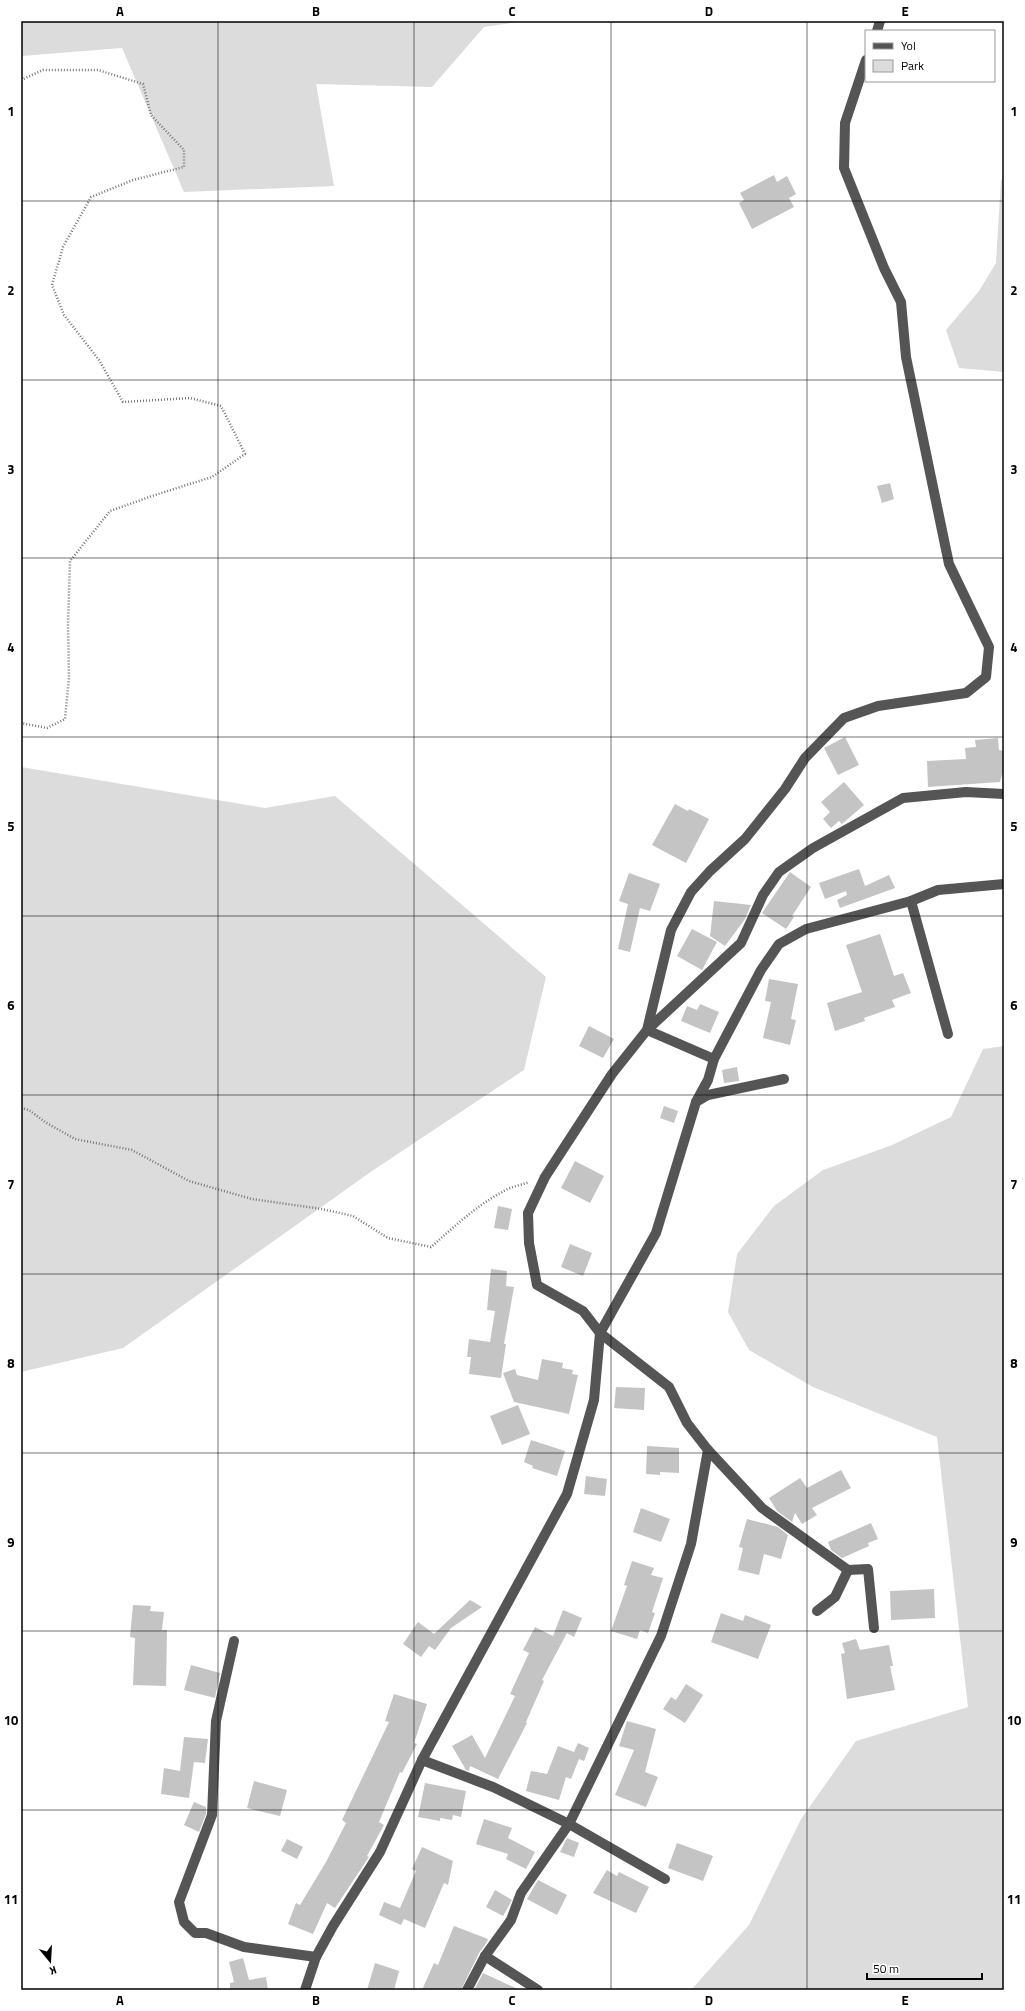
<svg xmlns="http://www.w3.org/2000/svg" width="1025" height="2011" viewBox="0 0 1025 2011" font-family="'Titillium Web',sans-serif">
<rect width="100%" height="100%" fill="#fff"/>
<g fill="#dcdcdc">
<path d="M21 21H526L484 27 432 87 316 84 334 186 184 192 122 48 21 56Z"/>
<path d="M1004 179V372L959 368 946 330 979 291 996 263 1001 180Z"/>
<path d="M21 767 265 808 335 796 546 977 524 1070 372 1171 123 1348 21 1372Z"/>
<path d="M1004 1046V1990H691L749 1925 801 1819 856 1741 968 1707 937 1437 813 1387 749 1350 728 1312 737 1254 774 1206 823 1170 892 1145 951 1117 983 1049Z"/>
</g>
<g fill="#c4c4c4">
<path d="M774 175 777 182 787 176 796 194 789 198 794 207 752 229 739 203 744 200 740 193Z"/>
<path d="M890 483 894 499 882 503 877 486Z"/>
<path d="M845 737 859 765 838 775 824 748Z"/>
<path d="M998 738 999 750 1004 751V767L1000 782 928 787 927 761 966 759 965 748 976 747 975 740Z"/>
<path d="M844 782 864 805 842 824 839 821 831 828 823 819 830 812 821 802Z"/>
<path d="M675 804 688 811 689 809 709 819 686 863 652 845Z"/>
<path d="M859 869 865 886 889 875 895 888 840 908 837 900 847 895 846 891 825 899 819 883Z"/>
<path d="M790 872 811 887 792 916 794 917 786 929 762 913Z"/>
<path d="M629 873 660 884 650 911 640 908 630 952 618 949 628 904 619 901Z"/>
<path d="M714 901 751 905 745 919 725 946 710 936Z"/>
<path d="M692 929 717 942 702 970 677 956Z"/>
<path d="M880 934 894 976 903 973 911 993 892 1000 895 1007 864 1018 865 1021 835 1031 827 1003 862 992 846 945Z"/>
<path d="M769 979 798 984 791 1019 796 1020 790 1045 763 1038 771 1002 765 1001Z"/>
<path d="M700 1004 719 1012 710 1033 681 1021 687 1006 697 1010Z"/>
<path d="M589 1026 614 1039 603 1058 579 1046Z"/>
<path d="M737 1067 739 1081 724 1083 722 1070Z"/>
<path d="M664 1106 678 1111 674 1123 660 1118Z"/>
<path d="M575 1161 604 1176 590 1203 561 1188Z"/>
<path d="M498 1206 512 1209 508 1230 494 1228Z"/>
<path d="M570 1244 592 1253 583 1276 561 1267Z"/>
<path d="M491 1269 507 1271 506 1286 514 1287 504 1344H506L501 1378 469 1374 471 1357H467L469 1339 490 1342 495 1311 487 1310Z"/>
<path d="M542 1359 563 1363 562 1368 573 1370 572 1374 578 1375 569 1414 514 1402 503 1373 515 1369 517 1375 538 1380Z"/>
<path d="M616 1387 645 1388 644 1410 614 1408Z"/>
<path d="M518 1405 530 1434 502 1445 490 1416Z"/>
<path d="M531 1440 565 1451 557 1476 532 1468 533 1466 524 1462Z"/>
<path d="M647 1446 679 1448V1473L660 1472V1475L646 1474Z"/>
<path d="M841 1470 851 1488 812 1508 817 1515 802 1524 795 1513 792 1522 777 1511 769 1498 800 1478 807 1488Z"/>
<path d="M586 1476 607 1479 605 1496 584 1494Z"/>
<path d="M641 1508 670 1519 661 1542 633 1532Z"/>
<path d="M747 1519 778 1527 788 1535 781 1559 764 1554 759 1575 738 1570 743 1548 739 1547Z"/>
<path d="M871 1523 878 1539 868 1543 869 1546 842 1558 831 1550 828 1542Z"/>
<path d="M632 1561 654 1568 651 1575 663 1578 652 1612 655 1613 648 1633 640 1630 637 1639 611 1631 627 1586 624 1585Z"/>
<path d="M934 1589 935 1618 891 1620 890 1591Z"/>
<path d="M470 1600 482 1607 451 1628 435 1650 429 1646 421 1657 403 1644 418 1622 434 1634Z"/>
<path d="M133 1605 151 1606 150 1611 164 1612 162 1630H167L166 1686 133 1685 135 1638 130 1637Z"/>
<path d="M563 1610 582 1618 574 1637 567 1633 542 1680 544 1681 526 1722 527 1723 498 1779 470 1766 469 1771 466 1770 452 1746 472 1735 485 1758 515 1696 510 1694 529 1653 523 1650 535 1627 553 1636Z"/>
<path d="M721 1613 743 1621 745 1615 771 1625 758 1659 711 1642Z"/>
<path d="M856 1639 860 1650 889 1645 893 1666H890L895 1690 847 1699 841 1654 845 1653 842 1643Z"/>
<path d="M191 1665 220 1673 215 1698 184 1690Z"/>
<path d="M686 1684 703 1695 685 1723 663 1709 671 1697 676 1700Z"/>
<path d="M394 1694 427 1704 414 1743 417 1744 402 1773 400 1772 379 1822 384 1825 367 1856 369 1857 335 1908 327 1903 313 1934 288 1924 296 1903 300 1905 326 1862 346 1823 342 1820 389 1722 385 1721Z"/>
<path d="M627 1721 656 1729 645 1772 658 1777 646 1807 615 1795 634 1750 619 1746Z"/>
<path d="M184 1737 208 1739 205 1763 194 1762 189 1798 161 1794 164 1768 180 1771Z"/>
<path d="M578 1743 589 1748 584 1761 579 1759 571 1779 566 1777 559 1800 526 1791 531 1771 547 1774 558 1746 574 1752Z"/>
<path d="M254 1781 287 1790 280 1816 247 1808Z"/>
<path d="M425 1783 466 1791 461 1817 453 1815 452 1820 440 1818V1821L418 1817Z"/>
<path d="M194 1802 206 1807V1814L199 1832 184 1825Z"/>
<path d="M484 1819 512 1828 508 1838 535 1852 526 1869 506 1859 508 1854 476 1844Z"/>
<path d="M567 1838 579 1843 574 1857 560 1852Z"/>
<path d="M287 1839 303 1847 297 1859 281 1851Z"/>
<path d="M677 1843 713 1856 703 1881 668 1868Z"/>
<path d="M422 1847 453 1861 448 1885 444 1883 425 1928 404 1919 401 1925 379 1915 384 1902 400 1908 416 1871 412 1869Z"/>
<path d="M607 1870 617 1876 619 1872 649 1887 636 1913 593 1893Z"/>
<path d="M538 1880 567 1895 557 1915 527 1899Z"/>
<path d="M495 1890 512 1900 503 1916 486 1907Z"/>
<path d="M454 1926 488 1939 487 1942 479 1953 461 1990H422L434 1963 438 1965Z"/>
<path d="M243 1958 249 1980 266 1977 268 1990H230V1983L234 1982 229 1962Z"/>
<path d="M375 1963 399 1971 394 1990H367Z"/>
<path d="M483 1973 520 1990H474Z"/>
</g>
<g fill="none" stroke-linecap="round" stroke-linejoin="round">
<g stroke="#777" stroke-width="2.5" stroke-dasharray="1 2" stroke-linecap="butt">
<path d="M21 80 43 70H98L143 84 151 115 184 150V167L133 180 91 197 63 247 52 285 64 315 99 360 123 402 190 398 221 406 245 454 212 477 155 495 110 511 70 561 68 625 69 677 65 719 47 728 21 723"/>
<path d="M21 1108 29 1110 45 1122 75 1139 132 1150 189 1181 252 1199 322 1209 353 1216 388 1238 431 1247C454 1227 478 1204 506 1190 513 1186 522 1185 529 1182"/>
</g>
<g stroke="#555" stroke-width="10">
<path d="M877 31 880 21"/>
<path d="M911 901 948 1034"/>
<path d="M714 1059 647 1030 741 943 763 895 779 872 813 848 903 798 966 792 1004 794"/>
<path d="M696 1102 708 1095 784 1079"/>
<path d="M708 1450 762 1508 848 1570 868 1569 874 1628"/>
<path d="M817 1611 835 1597 848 1570"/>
<path d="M234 1641 216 1721 212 1815 179 1902 184 1922 195 1933H206L244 1947 316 1957"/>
<path d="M422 1760 493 1787 569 1824 665 1879"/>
<path d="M485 1956 538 1990"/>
<path d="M305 1990 316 1957 333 1926 380 1852 422 1760 567 1494 594 1400 600 1333 583 1311 537 1285 529 1243 528 1213 545 1177 612 1074 647 1030 671 930 691 892 710 871 745 839 785 789 805 758 844 718 878 706 966 693 986 677 989 647 949 564 906 357 901 302 884 268 844 168 845 123 866 60"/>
<path d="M467 1990 485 1956 511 1920 521 1893 569 1824 661 1636 691 1544 708 1450 687 1423 669 1387 600 1333 656 1233 696 1102 708 1080 714 1059 761 970 779 944 806 929 911 901 938 890 1004 884"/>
</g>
</g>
<path fill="none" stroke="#000" stroke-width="1" stroke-opacity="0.55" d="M218 21V1990M414 21V1990M611 21V1990M807 21V1990M21 201H1004M21 380H1004M21 558H1004M21 737H1004M21 916H1004M21 1095H1004M21 1274H1004M21 1453H1004M21 1631H1004M21 1810H1004"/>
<rect width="1025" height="2011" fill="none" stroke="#ffffff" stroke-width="44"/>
<rect x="865" y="30" width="130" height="52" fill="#ffffff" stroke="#999999"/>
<rect x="873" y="43" width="20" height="6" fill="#555555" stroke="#999999"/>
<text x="901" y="50" font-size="12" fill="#000000">Yol</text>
<rect x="873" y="60" width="20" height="12" fill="#dcdcdc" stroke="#999999"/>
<text x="901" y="70" font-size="12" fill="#000000">Park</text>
<g transform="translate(50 1961) rotate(162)" stroke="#ffffff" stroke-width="3" paint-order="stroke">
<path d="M0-3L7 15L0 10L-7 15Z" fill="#000000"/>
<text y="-6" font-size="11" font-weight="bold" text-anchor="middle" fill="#000000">K</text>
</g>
<path d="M867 1973v6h115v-6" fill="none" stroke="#000000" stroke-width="2"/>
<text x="873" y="1973" font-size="12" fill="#000000" stroke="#ffffff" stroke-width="3" paint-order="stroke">50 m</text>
<rect x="22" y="22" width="981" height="1967" fill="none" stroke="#000" stroke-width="1.5"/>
<g font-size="13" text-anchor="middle" font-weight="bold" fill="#000">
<text x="120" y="16">A</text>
<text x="316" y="16">B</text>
<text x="512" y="16">C</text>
<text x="709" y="16">D</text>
<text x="905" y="16">E</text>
<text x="11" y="116">1</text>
<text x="1014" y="116">1</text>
<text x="11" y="295">2</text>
<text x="1014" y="295">2</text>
<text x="11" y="474">3</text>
<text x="1014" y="474">3</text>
<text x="11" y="652">4</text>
<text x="1014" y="652">4</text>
<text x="11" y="831">5</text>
<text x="1014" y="831">5</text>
<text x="11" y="1010">6</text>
<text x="1014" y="1010">6</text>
<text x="11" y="1189">7</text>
<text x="1014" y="1189">7</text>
<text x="11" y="1368">8</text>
<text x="1014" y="1368">8</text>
<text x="11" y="1547">9</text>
<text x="1014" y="1547">9</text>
<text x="11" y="1725">10</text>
<text x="1014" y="1725">10</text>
<text x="11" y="1904">11</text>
<text x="1014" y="1904">11</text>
<text x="120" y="2005">A</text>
<text x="316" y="2005">B</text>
<text x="512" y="2005">C</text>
<text x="709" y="2005">D</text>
<text x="905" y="2005">E</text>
</g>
</svg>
